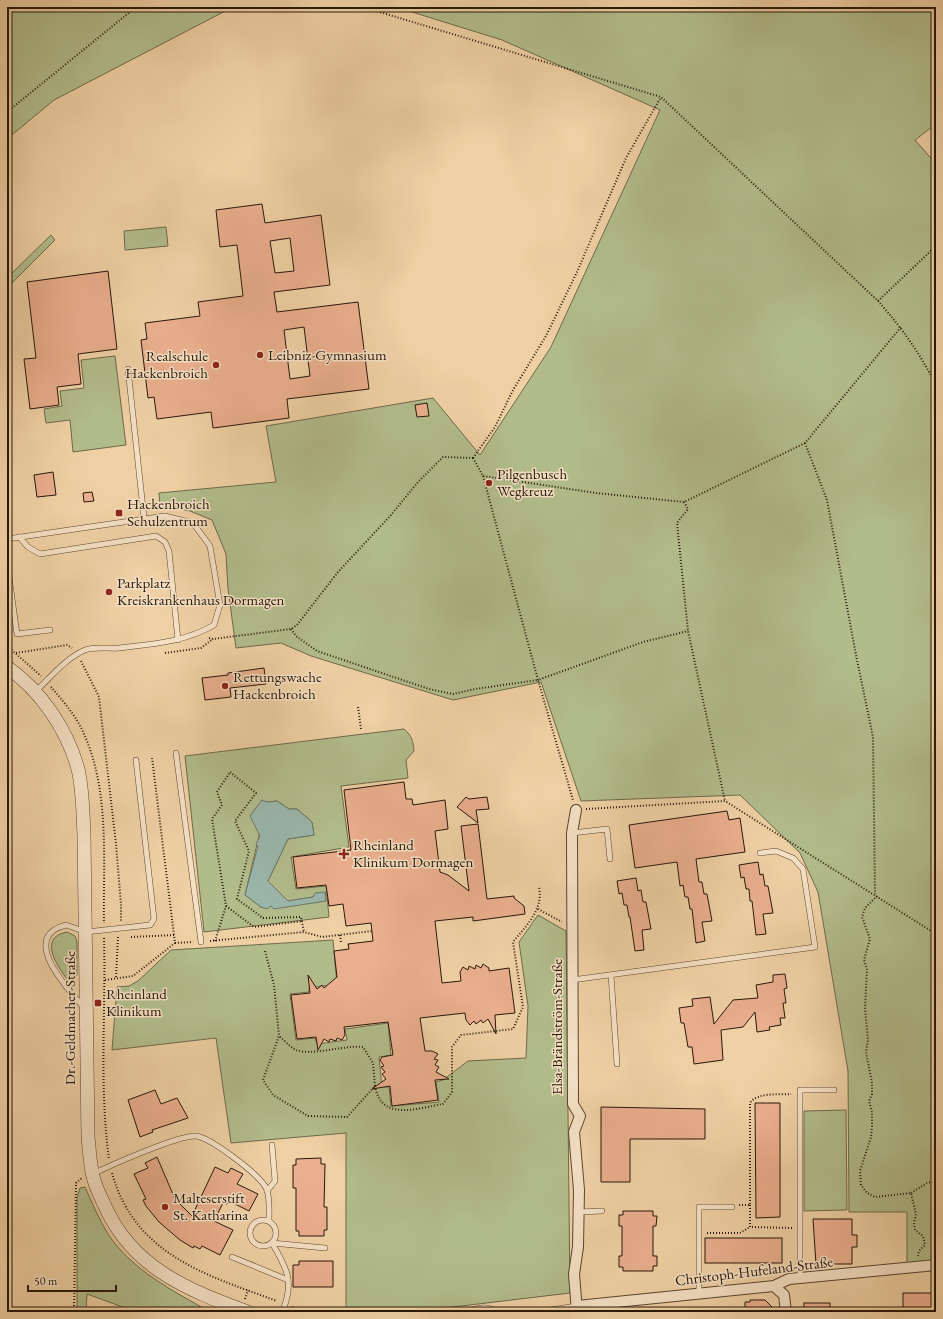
<svg xmlns="http://www.w3.org/2000/svg" width="943" height="1319" viewBox="0 0 943 1319" font-family="'EB Garamond',serif">
<rect width="100%" height="100%" fill="#efd0a4"/>
<filter id="stains"><feTurbulence type="fractalNoise" baseFrequency=".005" numOctaves="4"/><feColorMatrix values="0 0 0 0 .2 0 0 0 0 .09 0 0 0 0 .02 0 0 0 .5 -.17"/></filter>
<radialGradient id="worn" r=".72"><stop offset=".6" stop-color="#630" stop-opacity="0"/><stop offset="1" stop-color="#630" stop-opacity=".3"/></radialGradient>
<g fill="#b2bc8b" stroke="#6d6a4a" fill-rule="evenodd">
<path d="M7 7H233L54 100 7 139Z"/>
<path d="M396 7H936V124L915 140 936 164V1262L907 1265V1212H849L848 1071 818 892 800 853 740 795 581 801 541 682 453 700 311 656 281 643 236 648 228 589 226 554 212 520 190 511 160 505 159 493 276 482 266 426 433 398 480 455 551 347 660 110 502 40Z"/>
<path d="M166 227 168 246 125 250 124 231Z"/>
<path d="M51 235 55 240 7 288V278Z"/>
<path d="M115 356 126 445 73 452 70 420 46 423 44 409 62 406 60 391 84 388 81 360Z"/>
<path d="M404 729C412 736 413 741 414 751L406 760 408 778 341 786 349 847 291 857 296 889 326 886 329 917 204 932 185 756ZM277 801 289 809H297L312 822 314 835 288 839 268 881 288 901 313 897 325 892 326 901 261 907 245 895 267 802Z"/>
<path d="M538 915 566 931 570 1293 411 1312H346V1133L231 1143 216 1038 112 1050 117 987 129 986 138 981 171 950 333 940 337 984 309 988V992L290 994 296 1040 315 1038 317 1044 347 1040 345 1029 388 1023 391 1055 379 1057 382 1087H389L391 1106 439 1102 436 1082 443 1080 468 1061 526 1058 528 1006 519 942Z"/>
<path d="M67 932 75 936 77 942V975L69 982C59 968 36 938 67 932Z"/>
<path d="M846 1110 847 1210 804 1211V1111Z"/>
<path d="M85 1187C92 1203 99 1219 108 1234 133 1271 172 1290 210 1312H136L87 1294 86 1312H77V1197L80 1188Z"/>
</g>
<path fill="#9ab6aa" stroke="#6c776a" d="M262 800 267 802 277 801 289 809H297L312 822 314 835 288 839 268 881 288 901 313 897 315 893 325 892 326 901 274 909 271 906 267 909 261 907 245 895 258 846 256 844 260 836 250 816Z"/>
<g fill="#eaaf8e" stroke="#28180a" fill-rule="evenodd">
<path d="M262 204 265 223 321 215 330 285 274 292 277 312 358 302 369 389 287 399 289 418 213 428 211 412 157 419 154 397 148 398 141 340 147 339 145 323 200 316 198 302 243 296 237 245 220 247 216 210ZM290 238 294 271 275 273 270 241ZM304 327 310 376 290 379 284 330Z"/>
<path d="M108 271 117 349 78 354 81 384 57 387 59 405 30 409 24 359 36 358 27 282Z"/>
<path d="M427 403 429 416 417 417 415 405Z"/>
<path d="M53 472 56 495 37 497 34 475Z"/>
<path d="M92 492 94 501 84 502 83 493Z"/>
<path d="M264 668 266 684 230 688 231 697 205 700 202 678 228 675V673Z"/>
<path d="M404 782 406 799H412L413 805 445 800 448 829 435 831 440 872 448 875 469 891 461 826 478 824 487 899 514 896V898L524 906 525 914 473 921V917L435 921 442 983 461 981 460 972 463 967 468 970 469 966 475 969 476 965 481 968 483 964 489 968V971L509 968 515 1013 495 1015 496 1034 488 1019 483 1023 481 1020 476 1024 474 1021 470 1025 466 1020 465 1013 420 1018 425 1051H432L438 1054 434 1059 438 1060 435 1065 439 1067 436 1072 449 1079 435 1080 438 1100 392 1106 390 1086 372 1089 386 1079 382 1074 385 1072 381 1067 384 1066 380 1060 382 1057 393 1055 388 1022 344 1027 345 1035 342 1040 337 1038 336 1041 330 1039 329 1042 324 1039 318 1050 316 1037 297 1039 291 995 310 993 308 975 317 989 322 985 324 988 337 977 334 951 349 949 348 944 373 941 371 923 346 926 343 904 329 906 326 885 297 888 293 857 351 850 344 790Z"/>
<path d="M466 797 469 799 487 797 489 809 476 810 478 823 457 807Z"/>
<path d="M727 811 729 820 740 818 745 852 696 859 699 882H702L704 894H707L712 921 702 922 705 941 696 943 692 909H690L688 897H685L683 885 680 886 677 862 635 868 629 825Z"/>
<path d="M758 862 760 875 763 874 765 886H768L773 913 763 914 766 934 756 935 752 901H750L749 889H746L744 877 741 878 739 865Z"/>
<path d="M636 878 638 891 641 890 643 902H646L651 929 642 930 644 950 635 951 630 917H629L627 905H624L622 893 619 894 617 881Z"/>
<path d="M785 974 787 988 784 989 786 1003H783L785 1018H780L781 1025 769 1027 770 1030 757 1032 755 1012 743 1027 721 1030 723 1060 694 1064 692 1047H688L684 1023H681L679 1008 693 1006 692 999 710 997 714 1024 733 1000 758 998 756 985 773 982V975Z"/>
<path d="M155 1090 161 1104 177 1098 188 1118 152 1130 153 1132 140 1137 128 1100Z"/>
<path d="M755 1103H780V1217L756 1218Z"/>
<path d="M601 1107 705 1109V1139H630V1182H601Z"/>
<path d="M157 1157 175 1199 192 1216 215 1167 228 1173 231 1168 243 1174 237 1184 258 1194 249 1211 229 1201 227 1204 223 1203 214 1221 233 1230 220 1255 202 1246 200 1249 194 1246 193 1248 180 1240 159 1222 146 1206 143 1200 146 1199 134 1174 148 1168 145 1163Z"/>
<path d="M321 1158V1164H325L324 1207H327V1230H324V1236H299V1231H296V1188H293V1165H296V1159Z"/>
<path d="M623 1211H653V1216H657L656 1226H653V1256H657V1266H653V1271H623V1267H619V1256H622V1226H619V1215H623Z"/>
<path d="M813 1219H852V1235H857V1247H852V1264H816Z"/>
<rect x="705" y="1238" width="77" height="25"/>
<path d="M299 1261H333V1287H293V1265H299Z"/>
<rect x="903" y="1293" width="33" height="19"/>
<path d="M750 1300H765L777 1312H745V1302H750Z"/>
<rect x="804" y="1303" width="26" height="9"/>
</g>
<g fill="none" stroke-linecap="round" stroke-linejoin="round">
<g stroke="#5a4630" stroke-width="6">
<g id="service">
<path d="M128 369 144 518"/>
<path d="M19 537 28 547 40 554 156 536 165 542 169 551 178 640"/>
<path d="M7 539 165 516 193 523 210 546 220 605 214 625C185 642 153 644 119 648 109 649 95 646 85 650 66 658 51 677 36 691"/>
<path d="M7 574 9 577 17 634 50 630"/>
<path d="M176 753 201 942"/>
<path d="M572 833 607 829 610 859"/>
<path d="M611 975 617 1064"/>
<path d="M572 980 815 947 803 869 793 858 776 851 760 853"/>
<path d="M84 1008C71 992 28 948 54 930 57 928 62 926 66 925L86 932 150 925 154 919 136 760"/>
<path d="M93 1174C111 1165 179 1135 196 1136 211 1138 262 1176 267 1190 270 1199 269 1212 269 1221"/>
<path d="M267 1191 275 1181 272 1145"/>
<path d="M579 1212 602 1211"/>
<circle cx="263" cy="1233" r="13"/>
<path d="M272 1243C287 1268 295 1283 282 1312"/>
<path d="M272 1243 325 1248"/>
<path d="M232 1257 288 1280"/>
<path d="M800 1278V1090H834"/>
<path d="M699 1294V1207H732"/>
<path d="M465 1312C476 1308 487 1305 497 1312"/>
<path d="M537 1312 577 1306"/>
</g>
</g>
<g stroke="#5a4630" stroke-width="12">
<g id="minor">
<path d="M576 810 572 833 573 1104 580 1116 574 1132 579 1190 578 1247 574 1274 577 1312"/>
<path d="M774 1286 784 1295 786 1312"/>
<path d="M577 1306 774 1286 789 1279 800 1278 936 1265"/>
</g>
</g>
<g stroke="#5a4630" stroke-width="14">
<path id="tertiary" d="M7 667C41 691 67 729 78 769 83 790 83 814 84 836L88 1136C89 1148 90 1160 92 1172 94 1183 99 1194 104 1204 131 1267 187 1290 248 1312"/>
</g>
<g stroke="#28180a" stroke-width="2" stroke-dasharray="1 2" stroke-linecap="butt">
<path d="M363 7 661 97 878 301C901 327 921 354 936 386"/>
<path d="M7 112 136 7"/>
<path d="M878 301 936 246"/>
<path d="M805 443 827 500 856 655 873 737 875 894"/>
<path d="M473 458 483 476 596 493 684 502 805 443 901 327"/>
<path d="M473 458 495 427 513 390 546 336 577 272 626 158 661 97"/>
<path d="M483 476 538 680 643 642 688 631"/>
<path d="M684 502 688 509 677 523 688 631 725 801"/>
<path d="M291 629 296 636 317 651 429 689 453 694 475 689 538 680 573 800"/>
<path d="M209 638 213 639 291 629 297 625 338 572 391 515 418 482 443 457 473 458"/>
<path d="M7 646 41 676"/>
<path d="M16 653 67 645 72 648"/>
<path d="M165 653 201 648 213 639"/>
<path d="M81 661 99 697 116 844 121 905V921"/>
<path d="M51 687C63 701 77 717 84 734 110 792 103 861 104 923"/>
<path d="M358 707 361 729"/>
<path d="M152 758 174 935"/>
<path d="M586 809 725 801 936 934"/>
<path d="M877 896 865 908 862 917 870 939 864 960 867 969 865 1008 868 1040 866 1052 872 1083V1094L869 1101 872 1112V1127L871 1137 860 1171 861 1185 867 1193 875 1197 911 1193 916 1214 914 1223 915 1230 923 1236 925 1245 919 1251 918 1256"/>
<path d="M226 906 254 927 303 921"/>
<path d="M538 909 562 922"/>
<path d="M340 935 341 942"/>
<path d="M131 937 174 935 175 943 193 942"/>
<path d="M104 938C106 1011 99 1086 109 1159"/>
<path d="M210 941 304 932 322 937 372 931"/>
<path d="M215 941 226 906 212 819 222 805 217 792 230 772 256 793 235 821 249 851 237 899 263 918 301 917 304 932"/>
<path d="M265 951 274 985 279 1036 263 1080 273 1095 308 1116 347 1117 375 1086 373 1063 363 1047C343 1045 313 1056 296 1050 290 1047 284 1040 279 1036"/>
<path d="M116 977 118 937"/>
<path d="M105 980 133 976 175 943"/>
<path d="M375 1086C381 1122 418 1108 443 1104L452 1092V1047L461 1035 513 1029 523 1007 513 942C526 926 544 909 539 887"/>
<path d="M112 1173C135 1255 206 1275 277 1301"/>
<path d="M911 1193 927 1183 936 1181"/>
<path d="M739 1205H750V1103C757 1092 779 1095 791 1094"/>
<path d="M750 1205V1227L793 1228"/>
<path d="M707 1233H740L750 1227"/>
<path d="M245 1299 248 1290"/>
<path d="M292 1307 306 1312"/>
<path d="M74 1312 76 1183 82 1178"/>
</g>
<use href="#service" stroke="#f5e0c4" stroke-width="5"/>
<use href="#minor" stroke="#f5e0c4" stroke-width="10"/>
<use href="#tertiary" stroke="#f5e0c4" stroke-width="13"/>
</g>
<g fill="#8f2418" stroke="#f5e0c4" stroke-width="1.5">
<circle cx="260" cy="355" r="4"/>
<circle cx="216" cy="365" r="4"/>
<circle cx="489" cy="483" r="4"/>
<rect x="115" y="509" width="8" height="8" rx="2"/>
<circle cx="109" cy="592" r="4"/>
<circle cx="225" cy="686" r="4"/>
<path d="M342 848h4v4h4v4h-4v4h-4v-4h-4v-4h4z"/>
<rect x="94" y="999" width="8" height="8" rx="2"/>
<circle cx="165" cy="1207" r="4"/>
</g>
<g text-anchor="middle" stroke-width="3" stroke-linejoin="round" paint-order="stroke">
<g font-size="15" fill="#28180a" stroke="#f5e0c4" text-anchor="start">
<text x="268" y="360">Leibniz-Gymnasium</text>
<text x="208" y="361" text-anchor="end">Realschule<tspan x="208" dy="17">Hackenbroich</tspan></text>
<text x="497" y="479">Pilgenbusch<tspan x="497" dy="17">Wegkreuz</tspan></text>
<text x="127" y="509">Hackenbroich<tspan x="127" dy="17">Schulzentrum</tspan></text>
<text x="117" y="588">Parkplatz<tspan x="117" dy="17">Kreiskrankenhaus Dormagen</tspan></text>
<text x="233" y="682">Rettungswache<tspan x="233" dy="17">Hackenbroich</tspan></text>
<text x="353" y="850">Rheinland<tspan x="353" dy="17">Klinikum Dormagen</tspan></text>
<text x="106" y="999">Rheinland<tspan x="106" dy="17">Klinikum</tspan></text>
<text x="173" y="1203">Malteserstift<tspan x="173" dy="17">St. Katharina</tspan></text>
</g>
<g font-size="15" fill="#28180a" stroke="#f5e0c4">
<text transform="translate(70 1018) rotate(-90)" y="5">Dr.-Geldmacher-Straße</text>
<text transform="translate(557 1027) rotate(-90)" y="5">Elsa-Brändström-Straße</text>
<text transform="translate(754 1271) rotate(-7)" y="5">Christoph-Hufeland-Straße</text>
</g>
</g>
<rect width="943" height="1319" fill="none" stroke="#efd0a4" stroke-width="24"/>
<rect x="8" y="8" width="927" height="1303" fill="none" stroke="#28180a" stroke-width="2"/>
<rect x="12" y="12" width="919" height="1295" fill="none" stroke="#28180a"/>
<path d="M28 1285v6h88v-6" fill="none" stroke="#28180a" stroke-width="2"/>
<text x="34" y="1285" font-size="12" fill="#28180a" stroke="#f5e0c4" stroke-width="3" paint-order="stroke">50 m</text>
<rect width="100%" height="100%" filter="url(#stains)"/>
<rect width="100%" height="100%" fill="url(#worn)"/>
</svg>
